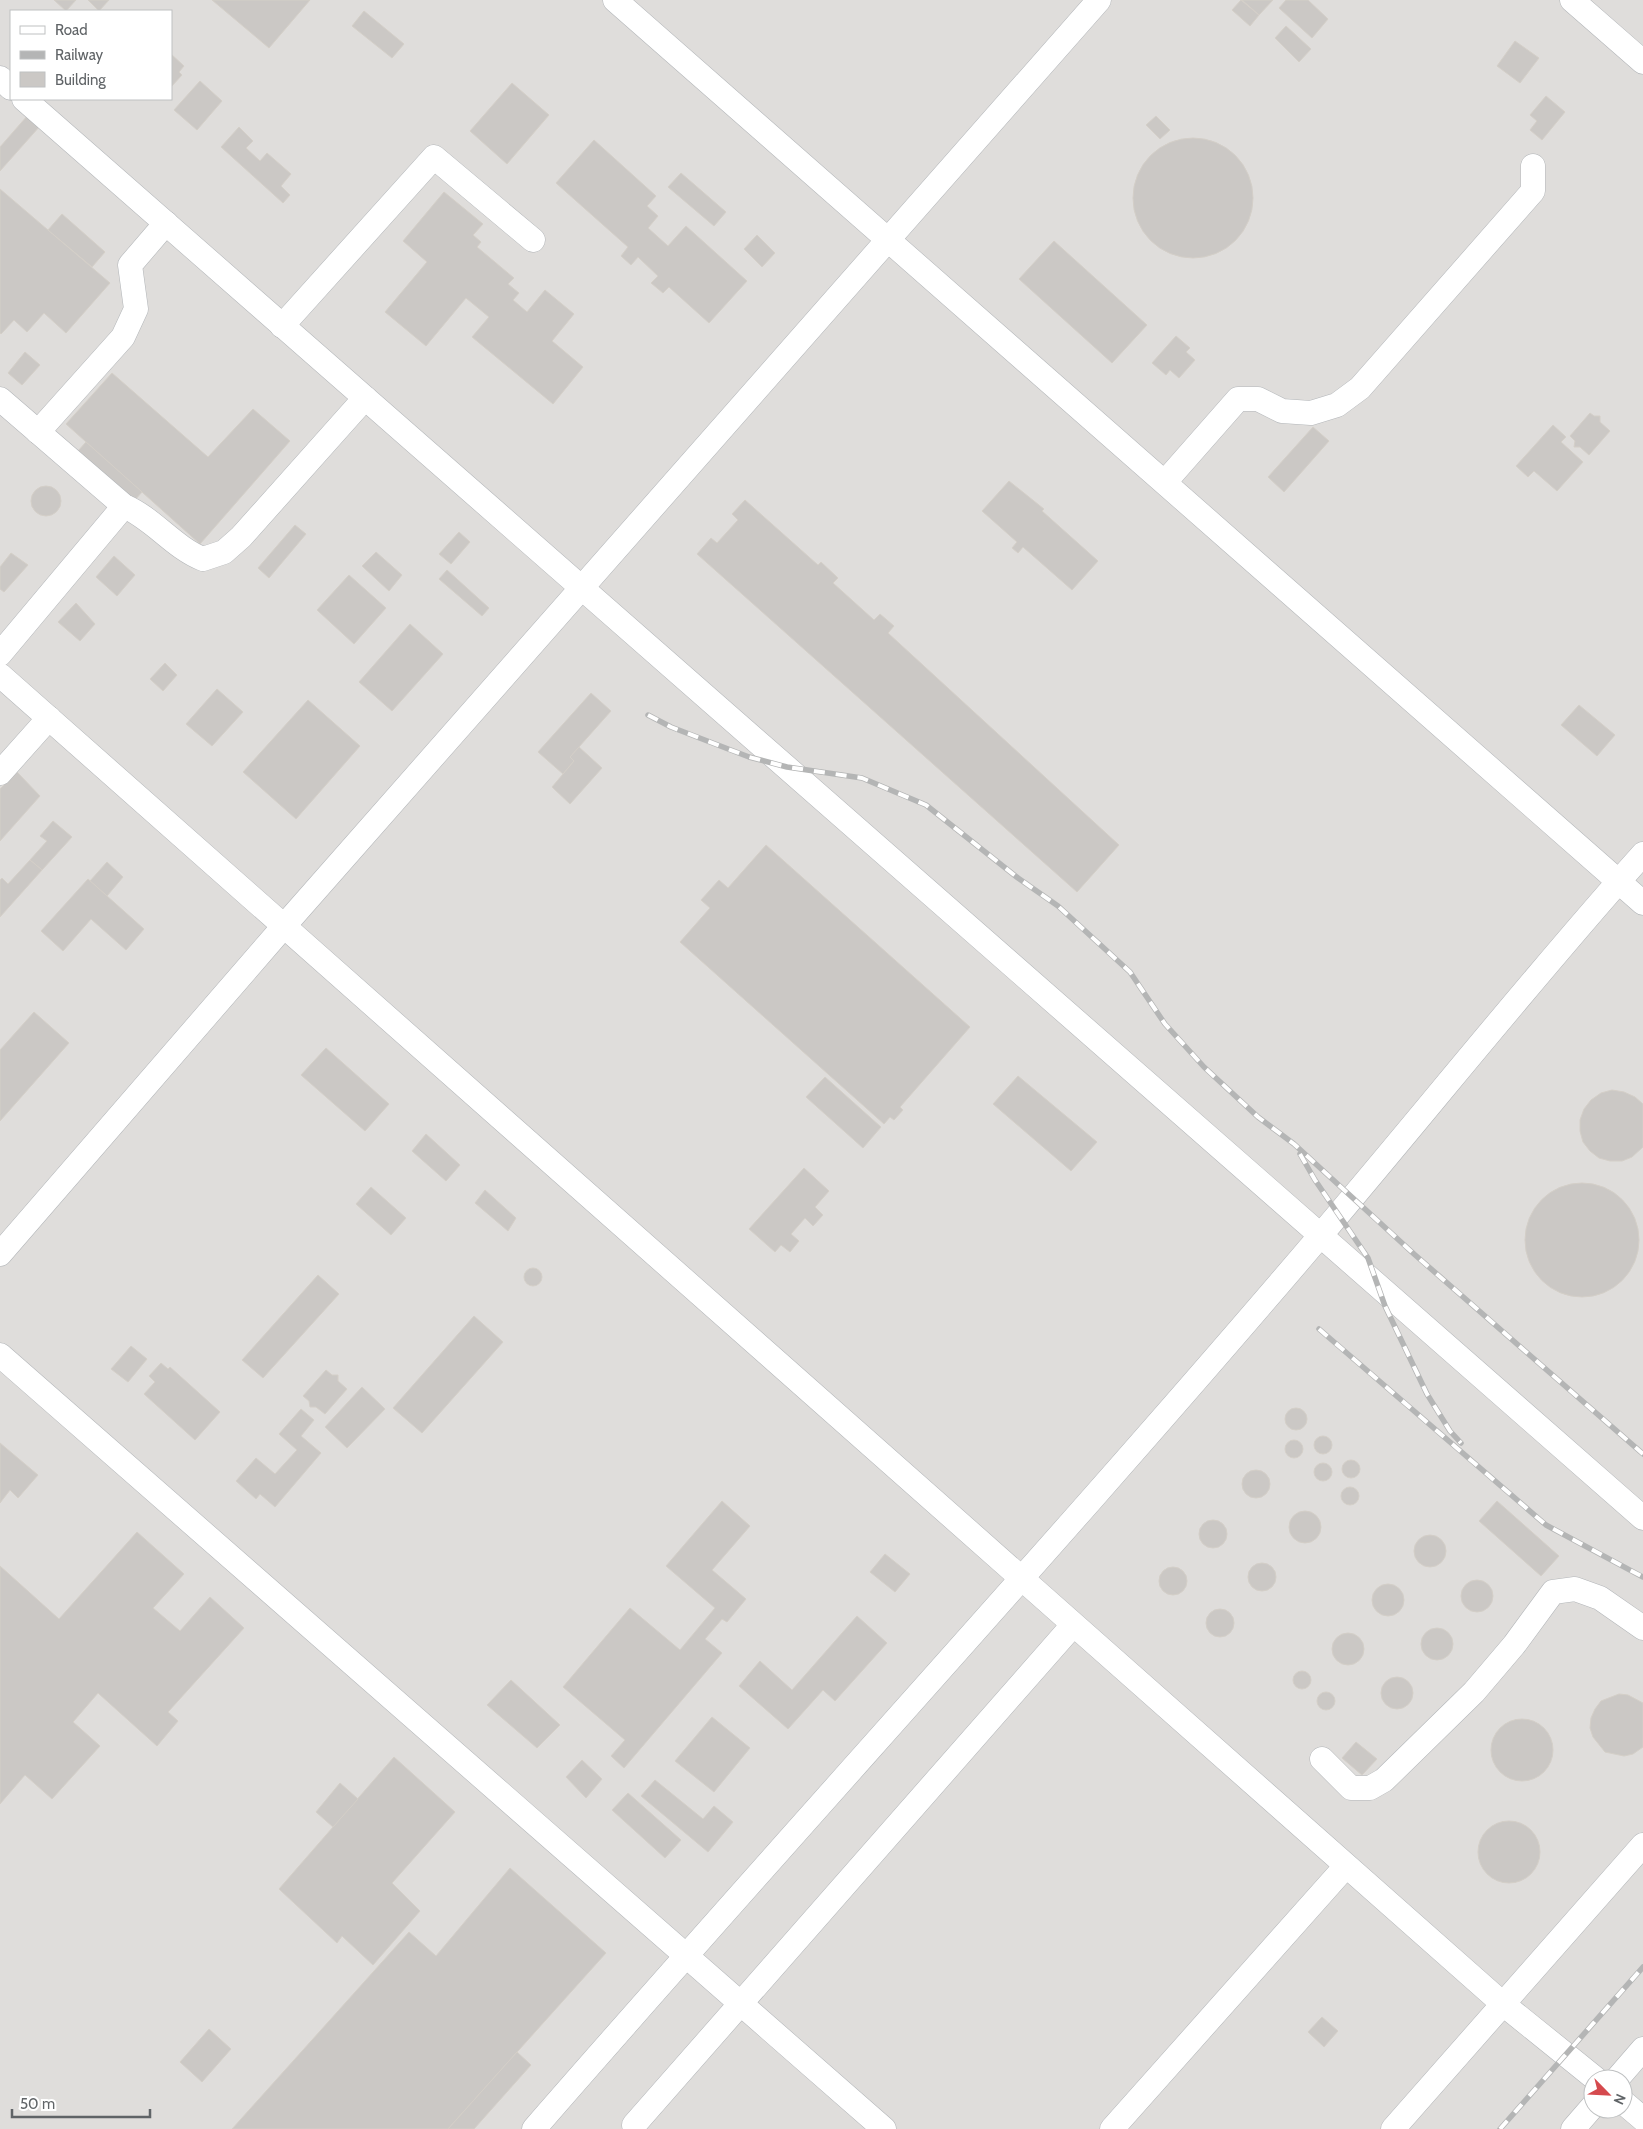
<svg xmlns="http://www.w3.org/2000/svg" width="1643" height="2129" viewBox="0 0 1643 2129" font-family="Cabin,sans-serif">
<rect width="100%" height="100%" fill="#f0ede9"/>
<path fill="#dfdddb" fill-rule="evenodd" d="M0 0H1643V2129H0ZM11 11H171V99H11ZM1593 2079H1623V2109H1593Z"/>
<g fill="#cbc8c5" stroke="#d4cfc8">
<path d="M54 0H76L66 11Z"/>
<path d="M88 0H109L99 11Z"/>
<path d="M212 0H310L269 48Z"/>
<path d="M1241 0 1259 15 1250 26 1232 10Z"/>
<path d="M1242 0H1273L1259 15Z"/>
<path d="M1286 0H1308L1328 19 1312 38 1279 8Z"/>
<path d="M364 11 404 44 392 58 352 26Z"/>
<path d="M1286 26 1311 49 1299 62 1275 38Z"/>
<path d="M1515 41 1539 58 1520 83 1497 66Z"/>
<path d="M171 54 184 66 179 72 182 75 171 87Z"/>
<path d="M200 81 222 101 197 130 174 110Z"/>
<path d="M512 83 549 115 507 164 470 131Z"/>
<path d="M1546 96 1565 112 1542 140 1530 130 1537 121 1530 115Z"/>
<path d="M28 115 40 126 0 171V147Z"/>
<path d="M1156 116 1170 130 1160 139 1146 125Z"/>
<path d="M239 127 253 141 246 148 260 161 267 153 291 174 281 186 290 195 283 203 221 147Z"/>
<circle cx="1193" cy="198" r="60"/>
<path d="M594 140 656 196 647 206 658 216 648 228 668 246 686 226 747 281 709 323 669 287 663 293 651 283 658 276 638 257 631 265 621 256 628 247 556 183Z"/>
<path d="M681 173 726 212 714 226 668 187Z"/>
<path d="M0 189 110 283 66 333 44 313 27 332 14 320 1 334 0 333Z"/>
<path d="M444 192 483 224 473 235 481 242 477 247 514 278 508 284 519 293 513 300 527 312 545 290 574 314 552 341 583 367 553 404 472 337 489 317 466 298 426 346 385 312 427 262 403 241Z"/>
<path d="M62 214 105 252 92 267 48 230Z"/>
<path d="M757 235 775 253 762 267 744 249Z"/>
<path d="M1054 241 1147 325 1112 363 1019 279Z"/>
<path d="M1176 336 1190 348 1186 352 1195 360 1179 378 1170 370 1166 375 1152 363Z"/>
<path d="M25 352 40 365 22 385 8 373Z"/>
<path d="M112 373 208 457 253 409 290 441 200 544 66 424Z"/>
<path d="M1590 413 1594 416H1600V422L1610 431 1589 455 1580 447H1574L1575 441 1570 436Z"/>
<path d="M1553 425 1566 437 1561 442 1583 462 1557 491 1534 471 1528 477 1516 466Z"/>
<path d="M1313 427 1329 441 1284 492 1268 477Z"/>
<path d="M86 442 142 492 134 501 78 451Z"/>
<path d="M1009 481 1044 509 1042 511 1098 561 1072 590 1023 547 1018 553 1012 548 1017 542 982 511Z"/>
<circle cx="46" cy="501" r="15"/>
<path d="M745 500 818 565 821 562 838 578 833 583 874 620 880 614 894 626 888 633 1119 845 1077 892 697 554 711 538 717 543 738 520 732 514Z"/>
<path d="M295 525 306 534 269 578 258 568Z"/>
<path d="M459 532 470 542 451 564 439 554Z"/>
<path d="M376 552 402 575 389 591 362 566Z"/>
<path d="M11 553 28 565 4 592 0 589V567Z"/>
<path d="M114 556 135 575 117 596 96 577Z"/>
<path d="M447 570 489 608 482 616 439 579Z"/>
<path d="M349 575 386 608 354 644 317 610Z"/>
<path d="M76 603 95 624 80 641 58 622Z"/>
<path d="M410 624 443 654 392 711 359 682Z"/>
<path d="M165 663 177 675 163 691 150 679Z"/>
<path d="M217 689 243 712 212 746 186 724Z"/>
<path d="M591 693 611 711 570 757 574 761 563 774 538 752Z"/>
<path d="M308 700 360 746 296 819 243 772Z"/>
<path d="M1579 705 1615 735 1597 756 1561 725Z"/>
<path d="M579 747 602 768 570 804 552 787 574 761 570 757Z"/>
<path d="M17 772 40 796 0 841V789Z"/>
<path d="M53 821 72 837 42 870 30 860 47 841 40 836Z"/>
<path d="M766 845 970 1027 900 1107 903 1110 894 1120 890 1117 884 1124 680 942 710 908 701 900 719 880 728 888Z"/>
<path d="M30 860 42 870 0 917V880L2 878 8 884Z"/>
<path d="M107 862 123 877 107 896 90 881Z"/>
<path d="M88 879 144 929 126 950 91 919 63 951 41 931Z"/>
<path d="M34 1012 69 1043 0 1121V1050Z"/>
<path d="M326 1048 389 1104 365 1131 301 1075Z"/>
<path d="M1018 1076 1097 1142 1071 1171 993 1104Z"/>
<path d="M825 1077 881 1127 863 1148 806 1097Z"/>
<path d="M1612 1090 1624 1092 1635 1097 1643 1104V1147L1632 1157 1622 1161H1610L1599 1158 1590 1151 1583 1142 1580 1131V1120L1584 1109 1591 1100 1601 1093Z"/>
<path d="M426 1134 460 1165 446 1181 412 1151Z"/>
<path d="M804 1168 829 1191 815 1207 823 1215 813 1226 805 1218 791 1234 799 1241 790 1252 781 1245 775 1252 749 1229Z"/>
<circle cx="1582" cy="1240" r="57"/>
<path d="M371 1187 406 1218 391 1235 356 1204Z"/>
<path d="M485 1190 516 1218 508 1231 475 1203Z"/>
<circle cx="533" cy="1277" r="9"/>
<path d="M318 1275 339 1294 263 1378 242 1360Z"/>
<path d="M474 1316 503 1342 422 1433 393 1408Z"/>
<path d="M131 1346 147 1359 128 1382 111 1369Z"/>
<path d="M161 1363 168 1369 170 1367 220 1412 195 1440 144 1394 155 1382 149 1376Z"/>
<path d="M326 1370 332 1375H338V1381L347 1389 325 1414 316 1407H310L309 1401 303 1396Z"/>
<path d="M362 1387 385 1409 347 1448 325 1427Z"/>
<circle cx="1296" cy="1419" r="11"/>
<path d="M301 1409 314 1420 301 1436 321 1453 275 1507 260 1494 256 1499 236 1481 256 1458 275 1474 297 1450 279 1434Z"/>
<circle cx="1323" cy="1445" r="9"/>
<circle cx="1294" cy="1449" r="9"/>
<path d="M0 1443 38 1475 18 1498 10 1490 0 1503Z"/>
<circle cx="1351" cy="1469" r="9"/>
<circle cx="1323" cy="1472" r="9"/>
<circle cx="1256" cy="1484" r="14"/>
<circle cx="1350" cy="1496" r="9"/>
<path d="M722 1501 750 1526 712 1570 746 1599 727 1622 722 1619 705 1639 722 1653 624 1768 611 1756 625 1740 563 1687 630 1608 680 1650 715 1608 666 1566Z"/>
<path d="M1497 1501 1559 1556 1541 1576 1479 1521Z"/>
<circle cx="1305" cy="1527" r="16"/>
<circle cx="1213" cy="1534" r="14"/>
<path d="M137 1532 184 1574 153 1608 180 1631 210 1597 244 1628 168 1712 178 1721 157 1746 98 1693 73 1722 100 1746 52 1799 25 1775 0 1804V1566L59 1619Z"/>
<circle cx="1430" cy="1551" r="16"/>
<path d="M885 1554 910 1574 895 1592 870 1572Z"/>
<circle cx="1262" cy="1577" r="14"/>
<circle cx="1173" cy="1581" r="14"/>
<circle cx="1477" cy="1596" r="16"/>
<circle cx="1388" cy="1600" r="16"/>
<circle cx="1220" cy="1623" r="14"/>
<path d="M857 1616 887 1643 835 1701 823 1690 788 1729 739 1686 760 1661 792 1690Z"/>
<circle cx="1437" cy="1644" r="16"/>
<circle cx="1348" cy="1649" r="16"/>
<circle cx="1302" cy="1680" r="9"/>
<circle cx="1397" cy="1693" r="16"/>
<path d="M511 1680 560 1725 537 1748 487 1705Z"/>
<circle cx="1326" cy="1701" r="9"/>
<path d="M1619 1694 1628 1695 1643 1703V1747L1633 1754 1624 1756 1605 1752 1593 1737 1590 1728 1591 1718 1595 1709 1601 1701Z"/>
<path d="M712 1717 750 1748 714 1792 675 1761Z"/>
<circle cx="1522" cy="1750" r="31"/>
<path d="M1356 1742 1377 1759 1362 1775 1342 1758Z"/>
<path d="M394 1757 455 1812 392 1883 420 1911 373 1965 342 1936 337 1943 279 1889Z"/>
<path d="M582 1760 602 1779 586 1798 566 1777Z"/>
<path d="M655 1780 703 1819 714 1806 733 1822 708 1852 641 1796Z"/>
<path d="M340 1783 358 1799 333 1827 316 1812Z"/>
<path d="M628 1793 681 1840 665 1858 612 1810Z"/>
<circle cx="1509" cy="1852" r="31"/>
<path d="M510 1868 606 1953 448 2129H232L409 1932 436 1956Z"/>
<path d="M1322 2017 1338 2031 1324 2047 1308 2032Z"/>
<path d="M209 2029 231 2049 202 2082 180 2062Z"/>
<path d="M517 2052 531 2065 474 2129H448Z"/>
</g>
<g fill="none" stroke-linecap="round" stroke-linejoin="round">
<g stroke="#b3b6b9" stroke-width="25">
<g id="minor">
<path d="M615 0 1643 903"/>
<path d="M1572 0 1643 62"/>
<path d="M0 78 11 88"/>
<path d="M24 99 1643 1518"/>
<path d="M282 326 434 157 533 240"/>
<path d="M0 399 124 506C154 519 173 547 203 559L224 552 241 537 365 398"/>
<path d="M38 432 123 337 136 309 130 265 166 223"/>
<path d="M1165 482 1238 399H1258L1282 411 1311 413 1337 405 1360 388 1533 191V166"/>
<path d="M0 654 124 506"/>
<path d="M0 675 1503 2004 1596 2079"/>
<path d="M0 773 49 718"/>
<path d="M0 1254 284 926 1099 0"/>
<path d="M0 1355 884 2129"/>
<path d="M1322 1759 1351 1788H1370L1384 1780 1474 1692 1514 1645 1553 1592 1575 1589 1600 1598 1643 1628"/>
<path d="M1617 2079 1643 2049"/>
<path d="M1623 2102 1643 2119"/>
<path d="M634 2125 1073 1625"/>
<path d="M534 2129C794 1830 1063 1538 1320 1236 1428 1109 1532 978 1643 854"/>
<path d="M1112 2129 1346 1866"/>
<path d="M1393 2129 1643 1845"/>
<path d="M1573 2129 1593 2106"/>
</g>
</g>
<use href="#minor" stroke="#fff" stroke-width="24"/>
<g stroke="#b4b5b5" stroke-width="5.5">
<g id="rail">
<path d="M648 715 671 727 749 757 787 767 862 778 926 805 1018 878 1058 906 1130 972 1165 1024 1204 1067 1258 1117 1294 1144 1414 1254 1643 1454"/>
<path d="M1300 1154 1315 1180 1368 1258 1385 1306 1427 1394 1450 1431 1461 1443"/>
<path d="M1319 1329 1546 1525 1643 1577"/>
<path d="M1500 2129 1643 1967"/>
</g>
</g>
<use href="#rail" stroke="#fff" stroke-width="4" stroke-dasharray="11" stroke-linecap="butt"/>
</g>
<rect x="10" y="10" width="162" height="90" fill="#ffffff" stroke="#bfc1c2"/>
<rect x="20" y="26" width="25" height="8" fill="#ffffff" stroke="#bfc1c2"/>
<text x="55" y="35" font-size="15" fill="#606467">Road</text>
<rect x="20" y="51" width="25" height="8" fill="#b4b5b5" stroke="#bfc1c2"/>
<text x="55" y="60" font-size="15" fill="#606467">Railway</text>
<rect x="20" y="72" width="25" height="15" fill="#cbc8c5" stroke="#bfc1c2"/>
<text x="55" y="85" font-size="15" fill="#606467">Building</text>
<g transform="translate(1608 2094) rotate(114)"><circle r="24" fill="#ffffff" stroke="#bfc1c2"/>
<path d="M0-4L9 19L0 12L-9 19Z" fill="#d54a4e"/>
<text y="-8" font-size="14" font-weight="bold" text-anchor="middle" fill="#606467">N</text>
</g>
<path d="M12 2109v8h138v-8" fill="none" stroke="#606467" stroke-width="2.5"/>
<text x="20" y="2109" font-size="15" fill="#606467" stroke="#ffffff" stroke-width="4" paint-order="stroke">50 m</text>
</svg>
